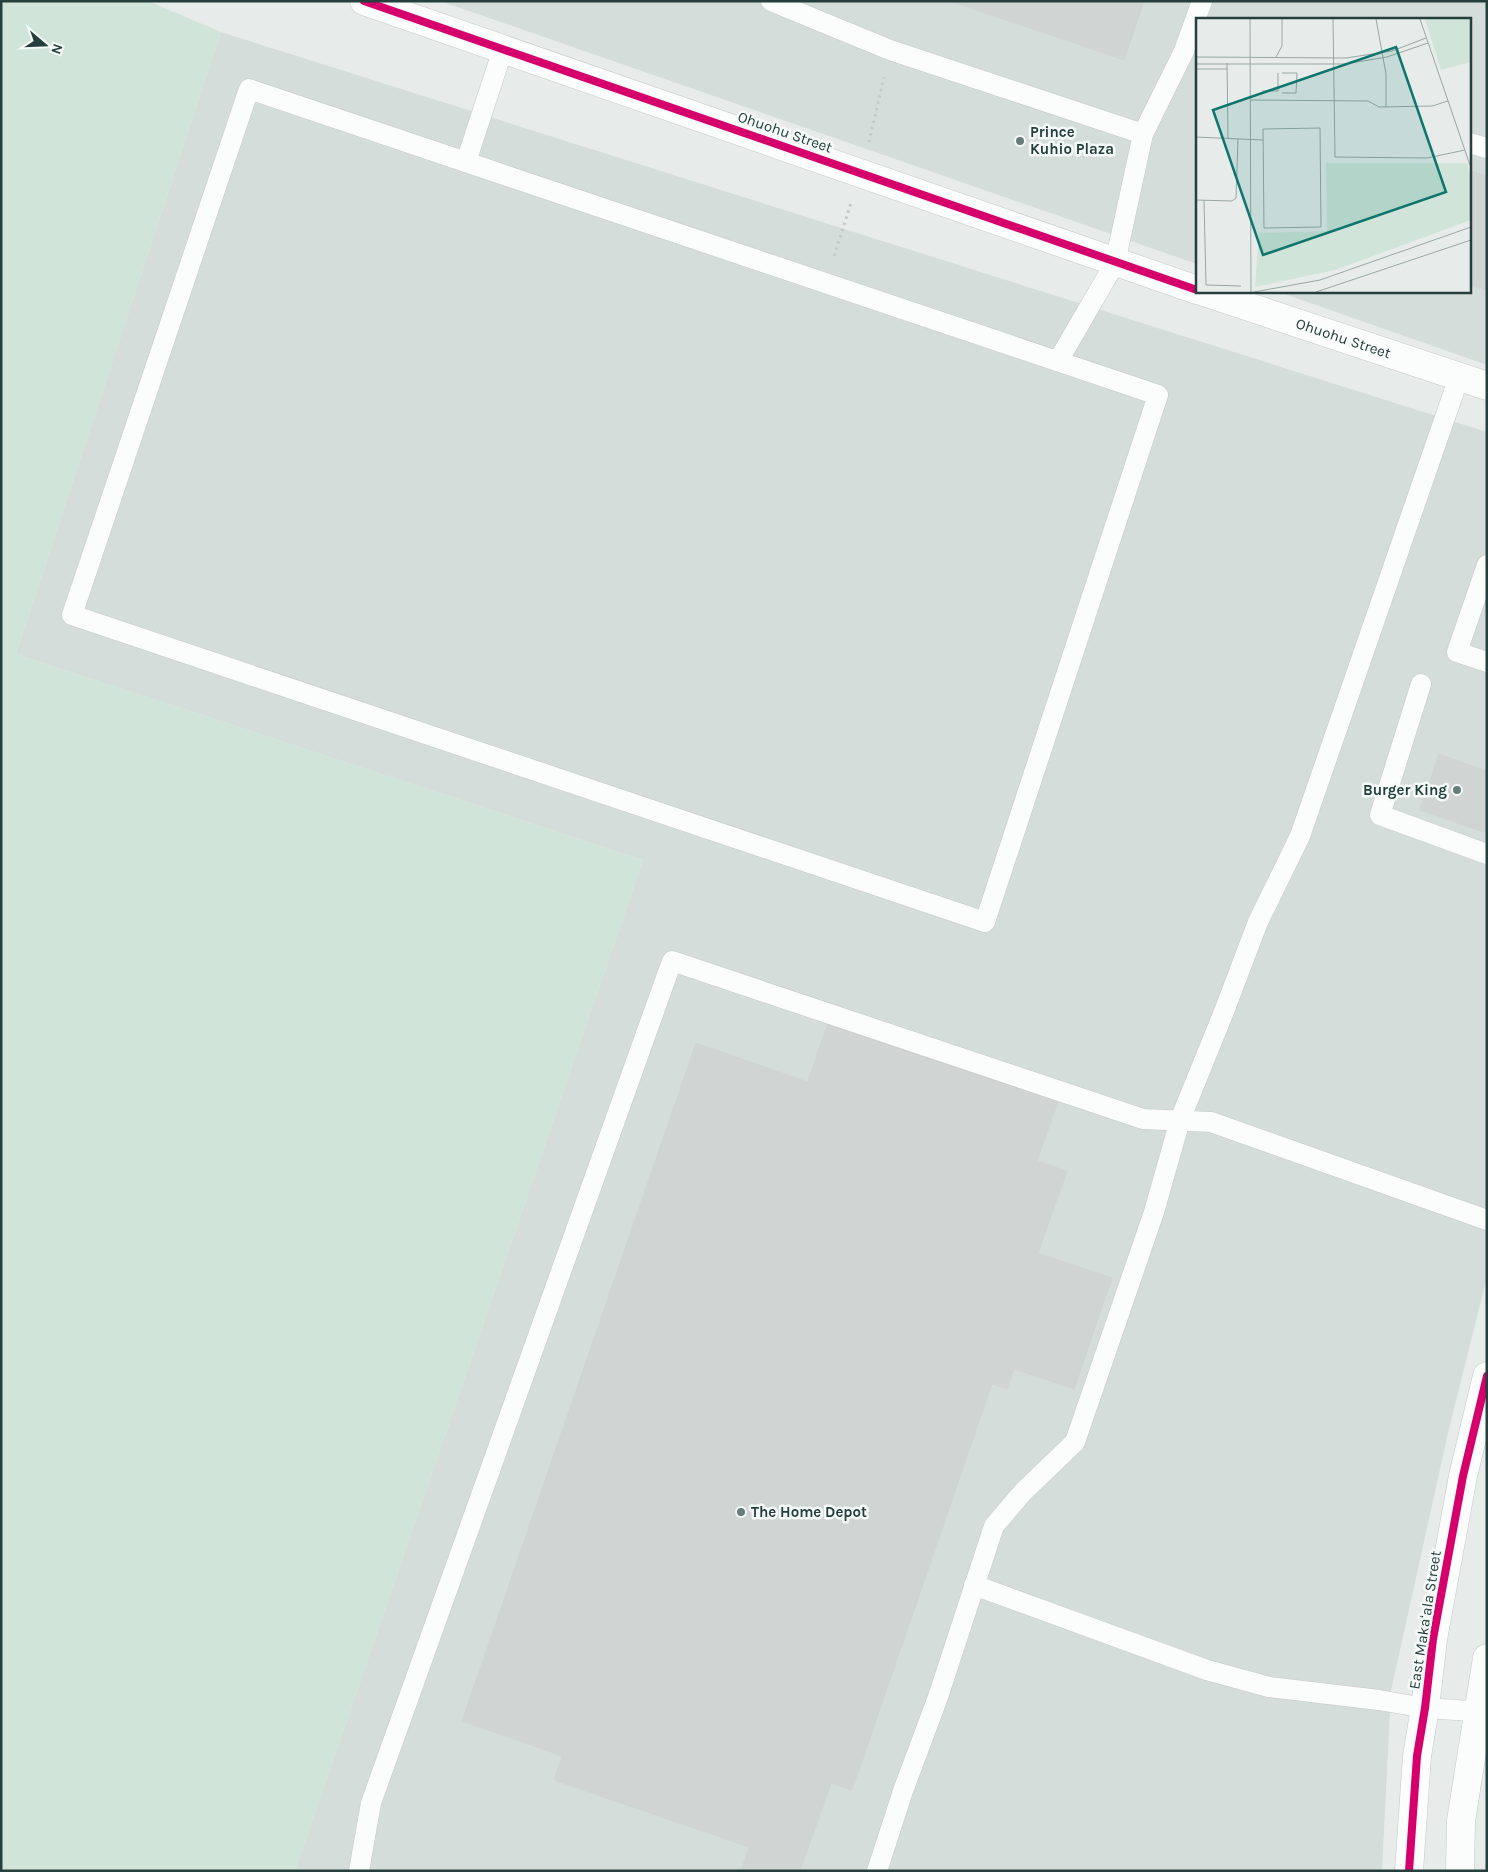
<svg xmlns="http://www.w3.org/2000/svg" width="1488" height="1872" viewBox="0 0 1488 1872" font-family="Karla,sans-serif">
<rect width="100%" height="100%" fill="#e7ecea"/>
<g fill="#d5ddda">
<path d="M440 1H1487V365L1276 291H1469V19H1197V264Z"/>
<path d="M221 32 1487 432V1277L1448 1433 1391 1691 1382 1871H295L643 860 16 654Z"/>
</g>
<path fill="#d0e4d9" d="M1 1H148L221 32 16 654 643 860 295 1871H1Z"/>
<g fill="#d0d4d3" stroke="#cfd5d3">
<path d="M950 1H1144L1124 60Z"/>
<path d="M1469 170 1487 176V290L1469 284Z"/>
<path d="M1439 754 1487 771V833L1420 810Z"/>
<path d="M828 1022 1058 1101 1037 1161 1067 1171 1038 1253 1112 1278 1074 1389 1014 1369 1007 1389 992 1384 852 1790 831 1783 800 1871H741L749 1847 554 1780 562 1756 462 1721 696 1043 808 1082Z"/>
</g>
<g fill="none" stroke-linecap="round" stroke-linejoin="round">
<g stroke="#c4c9c7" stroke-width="21">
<g id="lane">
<path d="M771 1 890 50 1143 134"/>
<path d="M249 89 1158 395 985 922 72 615Z"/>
<path d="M1469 143 1487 148"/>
<path d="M466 162 503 49"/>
<path d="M1058 361 1115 263 1143 134 1184 51 1202 1"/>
<path d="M1487 565 1457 652 1487 662"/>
<path d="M1421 684 1380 815 1487 854"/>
<path d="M974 1585 1207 1670 1269 1687 1379 1700 1425 1708 1487 1712"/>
<path d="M359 1871 371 1803 672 961 1143 1119 1211 1122 1487 1220"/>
<path d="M877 1871 903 1791 938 1697 994 1526 1023 1492 1075 1442 1154 1212 1180 1120 1223 1014 1258 922 1300 836 1459 377"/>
</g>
</g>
<g stroke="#c4c9c7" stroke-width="29">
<g id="street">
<path d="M364 1 1197 290"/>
<path id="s1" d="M1201 291 1487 386"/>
</g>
</g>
<g stroke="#c2c9c7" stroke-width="29">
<g id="secondary">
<path d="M1409 1871 1417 1756 1425 1708 1433 1639 1463 1476 1487 1376"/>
<path d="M1460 1871 1461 1821 1487 1658"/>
</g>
</g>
<g stroke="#c3cbca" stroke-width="3" stroke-dasharray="2.5 4" stroke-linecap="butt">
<path d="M869 142 884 77"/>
<path d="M834 256 851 203"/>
</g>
<use href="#lane" stroke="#fbfcfc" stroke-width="20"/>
<use href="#street" stroke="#fbfcfc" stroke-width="28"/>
<use href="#secondary" stroke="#fbfcfc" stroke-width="28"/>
<g stroke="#f5faf8" stroke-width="11">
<g id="cycleway">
<path d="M364 1 1197 290"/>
<path d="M1409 1871 1417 1756 1425 1708 1433 1639 1463 1476 1487 1376"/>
</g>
</g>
<use href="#cycleway" stroke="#d6006c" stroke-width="8"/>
</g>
<g fill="#687c79" stroke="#f5faf8" stroke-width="2">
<circle cx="1020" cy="141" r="5"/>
<circle cx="1457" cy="790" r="5"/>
<circle cx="741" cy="1512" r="5"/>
</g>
<g text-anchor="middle" stroke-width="5" stroke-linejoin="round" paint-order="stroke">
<g font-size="15" fill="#243f3c" stroke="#f5faf8">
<text transform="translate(785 132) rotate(19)" y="5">Ohuohu Street</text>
<text dy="5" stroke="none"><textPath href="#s1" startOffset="150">Ohuohu Street</textPath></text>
<text transform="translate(1425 1620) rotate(-81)" y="5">East Makaʻala Street</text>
</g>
<g font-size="15" font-weight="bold" fill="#243f3c" stroke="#f5faf8" text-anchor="start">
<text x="1030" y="137">Prince<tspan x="1030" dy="17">Kuhio Plaza</tspan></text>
<text x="1447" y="795" text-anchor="end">Burger King</text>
<text x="751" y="1517">The Home Depot</text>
</g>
</g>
<g transform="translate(1196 18)">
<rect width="275" height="275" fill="#e7ecea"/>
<path d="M229 1H275V44L245 52ZM130 145H271L275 160V202L139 252 59 269 63 215 131 213Z" fill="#d0e4d9"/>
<path fill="none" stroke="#99a7a4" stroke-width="1" d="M54 1 55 274M137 1 139 139 231 140 269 132M180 1 190 56V89M224 1 275 150M0 39 150 40 196 33 230 20M80 39 86 28V1M31 45 32 120M0 46H149L191 39 232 25M0 51H31M66 73H82V55M86 75H100L101 55H86M55 82 172 83 183 89 236 88 252 83M124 110 125 209 68 210 67 111ZM0 119 67 122M0 182 36 183 40 180 42 121M8 182 10 267 45 268M58 274 124 262 275 209M120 274 275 222"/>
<path fill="#0f766e" fill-opacity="0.15" stroke="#0f766e" stroke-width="2.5" d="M200 29 250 174 67 237 17 92Z"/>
<rect width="275" height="275" fill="none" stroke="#243f3c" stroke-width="2.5"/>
</g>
<rect width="1488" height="1872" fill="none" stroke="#243f3c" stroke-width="5"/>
<g transform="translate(45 45) rotate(109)" stroke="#f5faf8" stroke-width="4" paint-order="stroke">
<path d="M0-4L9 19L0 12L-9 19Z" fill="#243f3c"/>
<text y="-8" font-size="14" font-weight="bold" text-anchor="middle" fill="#243f3c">N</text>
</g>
</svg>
